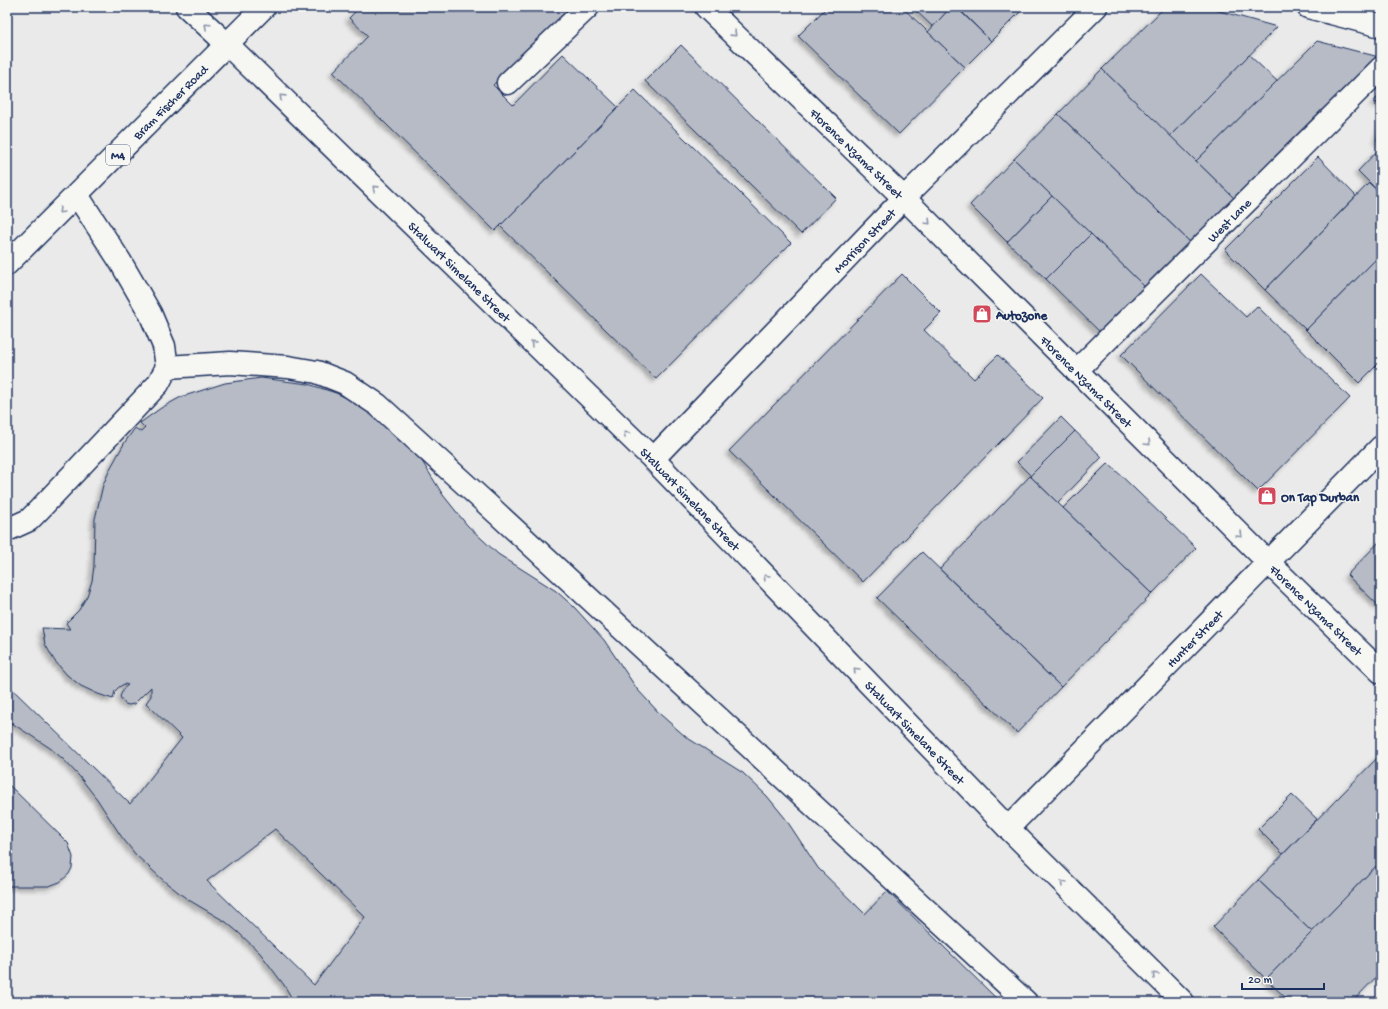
<svg xmlns="http://www.w3.org/2000/svg" width="1388" height="1009" viewBox="0 0 1388 1009" font-family="'Gochi Hand',sans-serif">
<defs>
<filter id="shadow"><feDropShadow dx="-3.5" dy="3.5" stdDeviation="2" flood-color="#0004"/></filter>
</defs>
<rect width="100%" height="100%" fill="#e9eae9"/>
<filter id="ink" filterUnits="userSpaceOnUse"><feTurbulence type="fractalNoise" baseFrequency=".025" numOctaves="2"/><feDisplacementMap in="SourceGraphic" scale="8" xChannelSelector="R" yChannelSelector="G"/><feConvolveMatrix kernelMatrix="1 2 1 2 8 2 1 2 1" color-interpolation-filters="sRGB"/></filter>
<g filter="url(#ink)">
<g fill="#b6bbc6" stroke="#1b2f5e" fill-rule="evenodd" filter="url(#shadow)">
<path d="M360 7H570L493 85 513 105 563 54 618 107 495 231 333 72 368 36 349 18Z"/>
<path d="M827 7H902L965 67 899 134 798 36Z"/>
<path d="M912 7H951L933 27Z"/>
<path d="M951 7H956L991 41 965 67 928 32Z"/>
<path d="M957 7H1025L991 41Z"/>
<path d="M1165 7H1205L1277 27 1170 136 1102 69Z"/>
<path d="M1317 41 1379 57 1237 201 1196 161Z"/>
<path d="M681 45 836 198 801 234 645 81Z"/>
<path d="M1249 55 1277 81 1196 161 1170 136Z"/>
<path d="M1102 69 1237 201 1193 245 1058 114Z"/>
<path d="M635 90 791 243 656 379 500 226Z"/>
<path d="M1381 94V104L1373 102Z"/>
<path d="M1058 114 1193 245 1148 290 1014 159Z"/>
<path d="M1381 125V144L1377 140Z"/>
<path d="M1381 147V194L1358 171Z"/>
<path d="M1318 157 1356 196 1265 290 1225 250Z"/>
<path d="M1014 159 1052 196 1007 242 970 205Z"/>
<path d="M1369 183 1381 194V254L1306 330 1265 290Z"/>
<path d="M1052 196 1091 234 1046 279 1007 242Z"/>
<path d="M1091 234 1148 290 1104 336 1046 279Z"/>
<path d="M1381 254V361L1359 383 1306 330Z"/>
<path d="M902 274 941 313 924 330 974 379 998 355 1043 398 863 582 729 451Z"/>
<path d="M1201 274 1246 317 1257 306 1350 398 1258 491 1121 355Z"/>
<path d="M261 378 308 384 336 393 363 406 389 426 420 458 443 495 467 525 498 554 556 591 574 607 604 640 637 689 661 715 686 737 743 773 767 796 785 818 818 868 865 914 887 891 1000 1002H294L284 985 260 953 239 933 226 922 187 899 164 881 136 855 121 836 97 799 79 776 63 759 50 748 7 720V684L130 804 182 738 146 703 151 696V687L134 704 129 705 125 704 120 697 123 689 128 685 124 684 119 687 115 691 113 699 98 694 81 686 67 675 54 660 45 644 42 628 70 629 66 623 79 610 87 596 92 581 94 566 95 519 103 485 111 467 125 442 135 428 141 432 145 428 140 423 161 408 181 397 225 383ZM275 829 365 917 314 985 207 881Z"/>
<path d="M1061 417 1075 431 1031 476 1017 462Z"/>
<path d="M1075 431 1102 457 1058 503 1030 476Z"/>
<path d="M1108 463 1196 548 1152 594 1063 508Z"/>
<path d="M1030 476 1152 594 1061 687 940 569Z"/>
<path d="M1381 540V608L1347 575Z"/>
<path d="M922 552 1061 687 1017 733 877 598Z"/>
<path d="M1381 754V861L1312 932 1258 880Z"/>
<path d="M7 783 68 843 73 857 72 868 69 874 60 882 49 886H7Z"/>
<path d="M1292 795 1317 819 1283 854 1258 829Z"/>
<path d="M1381 861V972L1352 1002H1290L1266 979Z"/>
<path d="M1258 880 1312 932 1266 979 1213 927Z"/>
</g>
<g fill="none" stroke-linecap="round" stroke-linejoin="round">
<g stroke="#1b2f5e" stroke-width="25">
<g id="minor">
<path id="s1" d="M706 7 904 198 1268 562 1381 672"/>
<path d="M1308 7 1381 26"/>
<path id="s2" d="M228 45 653 459 1008 828 1183 1002"/>
<path d="M508 83 588 7"/>
<path d="M167 367 230 363 288 367 317 372 345 383 378 405 488 505 1026 1002"/>
<path id="s3" d="M1076 371 1381 68"/>
<path id="s4" d="M653 459 904 198 1096 7"/>
<path d="M7 530 29 520 37 512 158 384 167 367 164 346 150 313 120 261 77 195"/>
<path id="s5" d="M1008 828 1381 447"/>
</g>
</g>
<g stroke="#1b2f5e" stroke-width="25">
<g id="highway">
<path d="M187 7 228 45"/>
<path id="s6" d="M7 264 264 7"/>
</g>
</g>
<use href="#minor" stroke="#f6f6f2" stroke-width="22"/>
<use href="#highway" stroke="#f6f6f2" stroke-width="22"/>
</g>
<defs><path id="oneway-chevron" d="M-2-3.5L2.5 0L-2 3.5" fill="none" stroke-width="1.6" stroke-linecap="round" stroke-linejoin="round"/></defs>
<g stroke="#8892a8">
<use href="#oneway-chevron" transform="translate(207 26) rotate(-137)"/>
<use href="#oneway-chevron" transform="translate(734 34) rotate(44)"/>
<use href="#oneway-chevron" transform="translate(282 97) rotate(-136)"/>
<use href="#oneway-chevron" transform="translate(375 188) rotate(-136)"/>
<use href="#oneway-chevron" transform="translate(61 211) rotate(135)"/>
<use href="#oneway-chevron" transform="translate(928 222) rotate(45)"/>
<use href="#oneway-chevron" transform="translate(533 343) rotate(-136)"/>
<use href="#oneway-chevron" transform="translate(626 434) rotate(-136)"/>
<use href="#oneway-chevron" transform="translate(1148 443) rotate(45)"/>
<use href="#oneway-chevron" transform="translate(1240 535) rotate(45)"/>
<use href="#oneway-chevron" transform="translate(766 577) rotate(-134)"/>
<use href="#oneway-chevron" transform="translate(856 670) rotate(-134)"/>
<use href="#oneway-chevron" transform="translate(1063 883) rotate(-135)"/>
<use href="#oneway-chevron" transform="translate(1155 975) rotate(-135)"/>
</g>
</g>
<defs>
<g id="shop-square" transform="scale(1)"><rect x="-9" y="-9" width="18" height="18" rx="4" fill="#d1495b" stroke="#f6f6f2"/><path d="M-5-2.5h2.3a2.7 3.5 0 0 1 5.4 0H5L5.5 6h-11ZM-1.5-2.5h3a1.5 2.3 0 0 0-3 0Z" fill="#fff"/></g>
</defs>
<g fill-rule="evenodd">
<use href="#shop-square" x="982" y="314"/>
<use href="#shop-square" x="1267" y="496"/>
</g>
<g text-anchor="middle" stroke-width="3" stroke-linejoin="round" paint-order="stroke">
<rect fill="#f6f6f2" stroke="#5d6b8a" stroke-width="1" x="106" y="145" width="24" height="20" rx="3"/>
<g font-size="12" font-weight="bold" fill="#1b2f5e">
<text x="118" y="159">M4</text>
</g>
<g font-size="13" fill="#1b2f5e" stroke="#f6f6f2">
<text dy="5" stroke="none"><textPath href="#s6" startOffset="230">Bram Fischer Road</textPath></text>
<text dy="5" stroke="none"><textPath href="#s1" startOffset="210">Florence Nzama Street</textPath></text>
<text dy="5" stroke="none"><textPath href="#s3" startOffset="215">West Lane</textPath></text>
<text dy="5" stroke="none"><textPath href="#s4" startOffset="304">Morrison Street</textPath></text>
<text dy="5" stroke="none"><textPath href="#s2" startOffset="324">Stalwart Simelane Street</textPath></text>
<text dy="5" stroke="none"><textPath href="#s1" startOffset="534">Florence Nzama Street</textPath></text>
<text dy="5" stroke="none"><textPath href="#s2" startOffset="648">Stalwart Simelane Street</textPath></text>
<text dy="5" stroke="none"><textPath href="#s1" startOffset="858">Florence Nzama Street</textPath></text>
<text dy="5" stroke="none"><textPath href="#s5" startOffset="266">Hunter Street</textPath></text>
<text dy="5" stroke="none"><textPath href="#s2" startOffset="972">Stalwart Simelane Street</textPath></text>
</g>
<g font-size="13" font-weight="bold" fill="#1b2f5e" stroke="#f6f6f2" text-anchor="start">
<text x="996" y="319">Autozone</text>
<text x="1281" y="501">On Tap Durban</text>
</g>
</g>
<rect width="1388" height="1009" fill="none" stroke="#f6f6f2" stroke-width="24"/>
<rect x="12" y="12" width="1364" height="985" fill="none" stroke="#1b2f5e" stroke-width="1.5" filter="url(#ink)"/>
<path d="M1242 983v6h82v-6" fill="none" stroke="#1b2f5e" stroke-width="2"/>
<text x="1248" y="983" font-size="12" fill="#1b2f5e" stroke="#f6f6f2" stroke-width="3" paint-order="stroke">20 m</text>
</svg>
